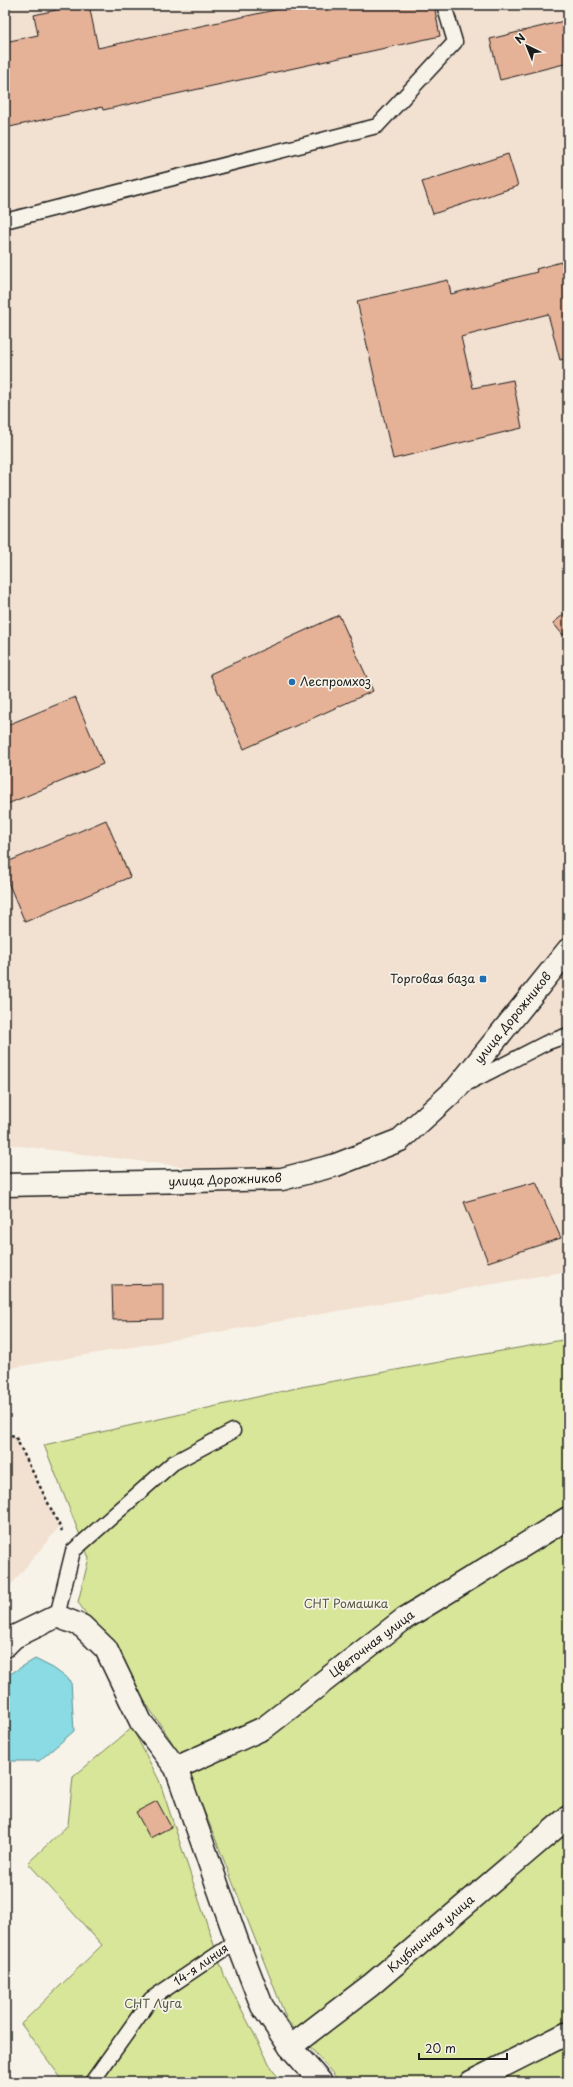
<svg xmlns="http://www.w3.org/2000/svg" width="573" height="2087" viewBox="0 0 573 2087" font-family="'Playpen Sans',sans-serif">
<rect width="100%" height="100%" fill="#f7f3e8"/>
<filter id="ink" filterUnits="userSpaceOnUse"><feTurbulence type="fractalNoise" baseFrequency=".025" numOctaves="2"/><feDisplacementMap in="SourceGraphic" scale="8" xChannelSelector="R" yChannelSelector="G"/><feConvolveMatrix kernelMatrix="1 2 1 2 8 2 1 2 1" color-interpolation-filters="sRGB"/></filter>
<g filter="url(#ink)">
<g fill="#f2e0d0">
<path d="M5 5H568V1271L5 1369V1184L278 1179 5 1144Z"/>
<path d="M15 1436 59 1527 5 1592V1438Z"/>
</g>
<g fill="#d8e699" stroke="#7a815a">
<path d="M568 1339V2082H340L287 2020 208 1820 172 1742 78 1602 89 1558 44 1445 301 1387Z"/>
<path d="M132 1728 159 1780 224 1975 273 2071 283 2082H64L21 2024 102 1945 28 1863 68 1825 73 1777Z"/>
</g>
<path fill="#8adbe3" stroke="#5e8f93" d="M35 1659 53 1668 71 1681 74 1731 39 1761H5V1677Z"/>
<g fill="#e5b298" stroke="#1c1c1c">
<path d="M78 5H89L98 48 298 5H434L440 36 103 110 102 107 5 128V42L38 35 34 15Z"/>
<path d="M568 20V63L500 80 490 39Z"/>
<path d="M508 154 518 186 433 214 422 182Z"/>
<path d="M568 260V358L560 360 548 314 461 337 473 388 513 380 522 428 393 459 357 301 448 280 451 294 537 272 536 269Z"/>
<path d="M568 611V631L563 635 553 623Z"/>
<path d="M339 615 373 691 244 749 210 674Z"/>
<path d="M75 697 103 764 5 805V726Z"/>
<path d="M106 820 130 877 25 922 5 875V863Z"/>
<path d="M536 1182 561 1238 488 1262 464 1202Z"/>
<path d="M163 1284V1319L113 1320 112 1285Z"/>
<path d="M157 1801 171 1827 150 1838 136 1812Z"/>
</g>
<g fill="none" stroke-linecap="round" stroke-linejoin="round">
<g stroke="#1c1c1c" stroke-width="17">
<g id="service">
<path d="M5 221 377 126 455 42 444 5"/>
<path d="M464 1085 546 1043 568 1035"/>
<path d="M57 1616 73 1551 173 1463 233 1431"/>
<path d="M92 2082 151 1999 237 1941"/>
</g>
</g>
<g stroke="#1c1c1c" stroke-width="25">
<g id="minor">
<path d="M5 1646 14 1637 57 1616 82 1626 106 1649 141 1722 176 1768 237 1941 262 2006 290 2047 321 2082"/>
<path d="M176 1768 264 1728 404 1619 568 1518"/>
<path d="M290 2047 371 1985 568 1817"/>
<path d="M471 2082 568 2033"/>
</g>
</g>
<g stroke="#1c1c1c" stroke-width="25">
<path id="tertiary" d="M5 1185 282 1179 336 1165 400 1140 456 1089 568 950"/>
</g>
<path stroke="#1c1c1c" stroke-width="2.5" stroke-dasharray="3 3" stroke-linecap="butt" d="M5 1434 15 1436 62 1531"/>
<use href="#service" stroke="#f7f3e8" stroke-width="14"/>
<use href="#minor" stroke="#f7f3e8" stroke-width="22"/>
<use href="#tertiary" stroke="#f7f3e8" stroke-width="22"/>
</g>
</g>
<g fill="#1f6fb2" stroke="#f7f3e8" stroke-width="1.5">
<circle cx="292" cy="682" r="4"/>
<rect x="479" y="975" width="8" height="8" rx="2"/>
</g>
<g text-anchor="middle" stroke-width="3.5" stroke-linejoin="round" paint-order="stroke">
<g font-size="12" fill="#1c1c1c" stroke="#f7f3e8" text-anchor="start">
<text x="300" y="686">Леспромхоз</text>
<text x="475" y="983" text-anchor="end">Торговая база</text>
</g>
<g font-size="12" fill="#1c1c1c" stroke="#f7f3e8">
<text transform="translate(513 1018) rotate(-51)" y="4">улица Дорожников</text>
<text transform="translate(225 1180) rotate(-2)" y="4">улица Дорожников</text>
<text transform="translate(372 1644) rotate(-37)" y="4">Цветочная улица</text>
<text transform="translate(431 1934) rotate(-41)" y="4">Клубничная улица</text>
<text transform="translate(201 1965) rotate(-35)" y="4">14-я линия</text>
</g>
<g font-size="12" fill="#545942" stroke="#f7f3e8">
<text x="346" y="1608">СНТ Ромашка</text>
<text x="153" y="2008">СНТ Луга</text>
</g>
</g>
<rect width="573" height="2087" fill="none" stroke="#f7f3e8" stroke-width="20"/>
<rect x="10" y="10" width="553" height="2067" fill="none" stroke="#1c1c1c" stroke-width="1.5" filter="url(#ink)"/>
<g transform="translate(527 46) rotate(317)" stroke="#f7f3e8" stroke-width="3" paint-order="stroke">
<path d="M0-3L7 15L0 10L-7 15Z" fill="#1c1c1c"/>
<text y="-6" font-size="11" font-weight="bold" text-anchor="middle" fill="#1c1c1c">N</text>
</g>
<path d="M419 2053v6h88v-6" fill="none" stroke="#1c1c1c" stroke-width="2"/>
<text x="425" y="2053" font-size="12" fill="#1c1c1c" stroke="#f7f3e8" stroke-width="3" paint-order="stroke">20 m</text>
</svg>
